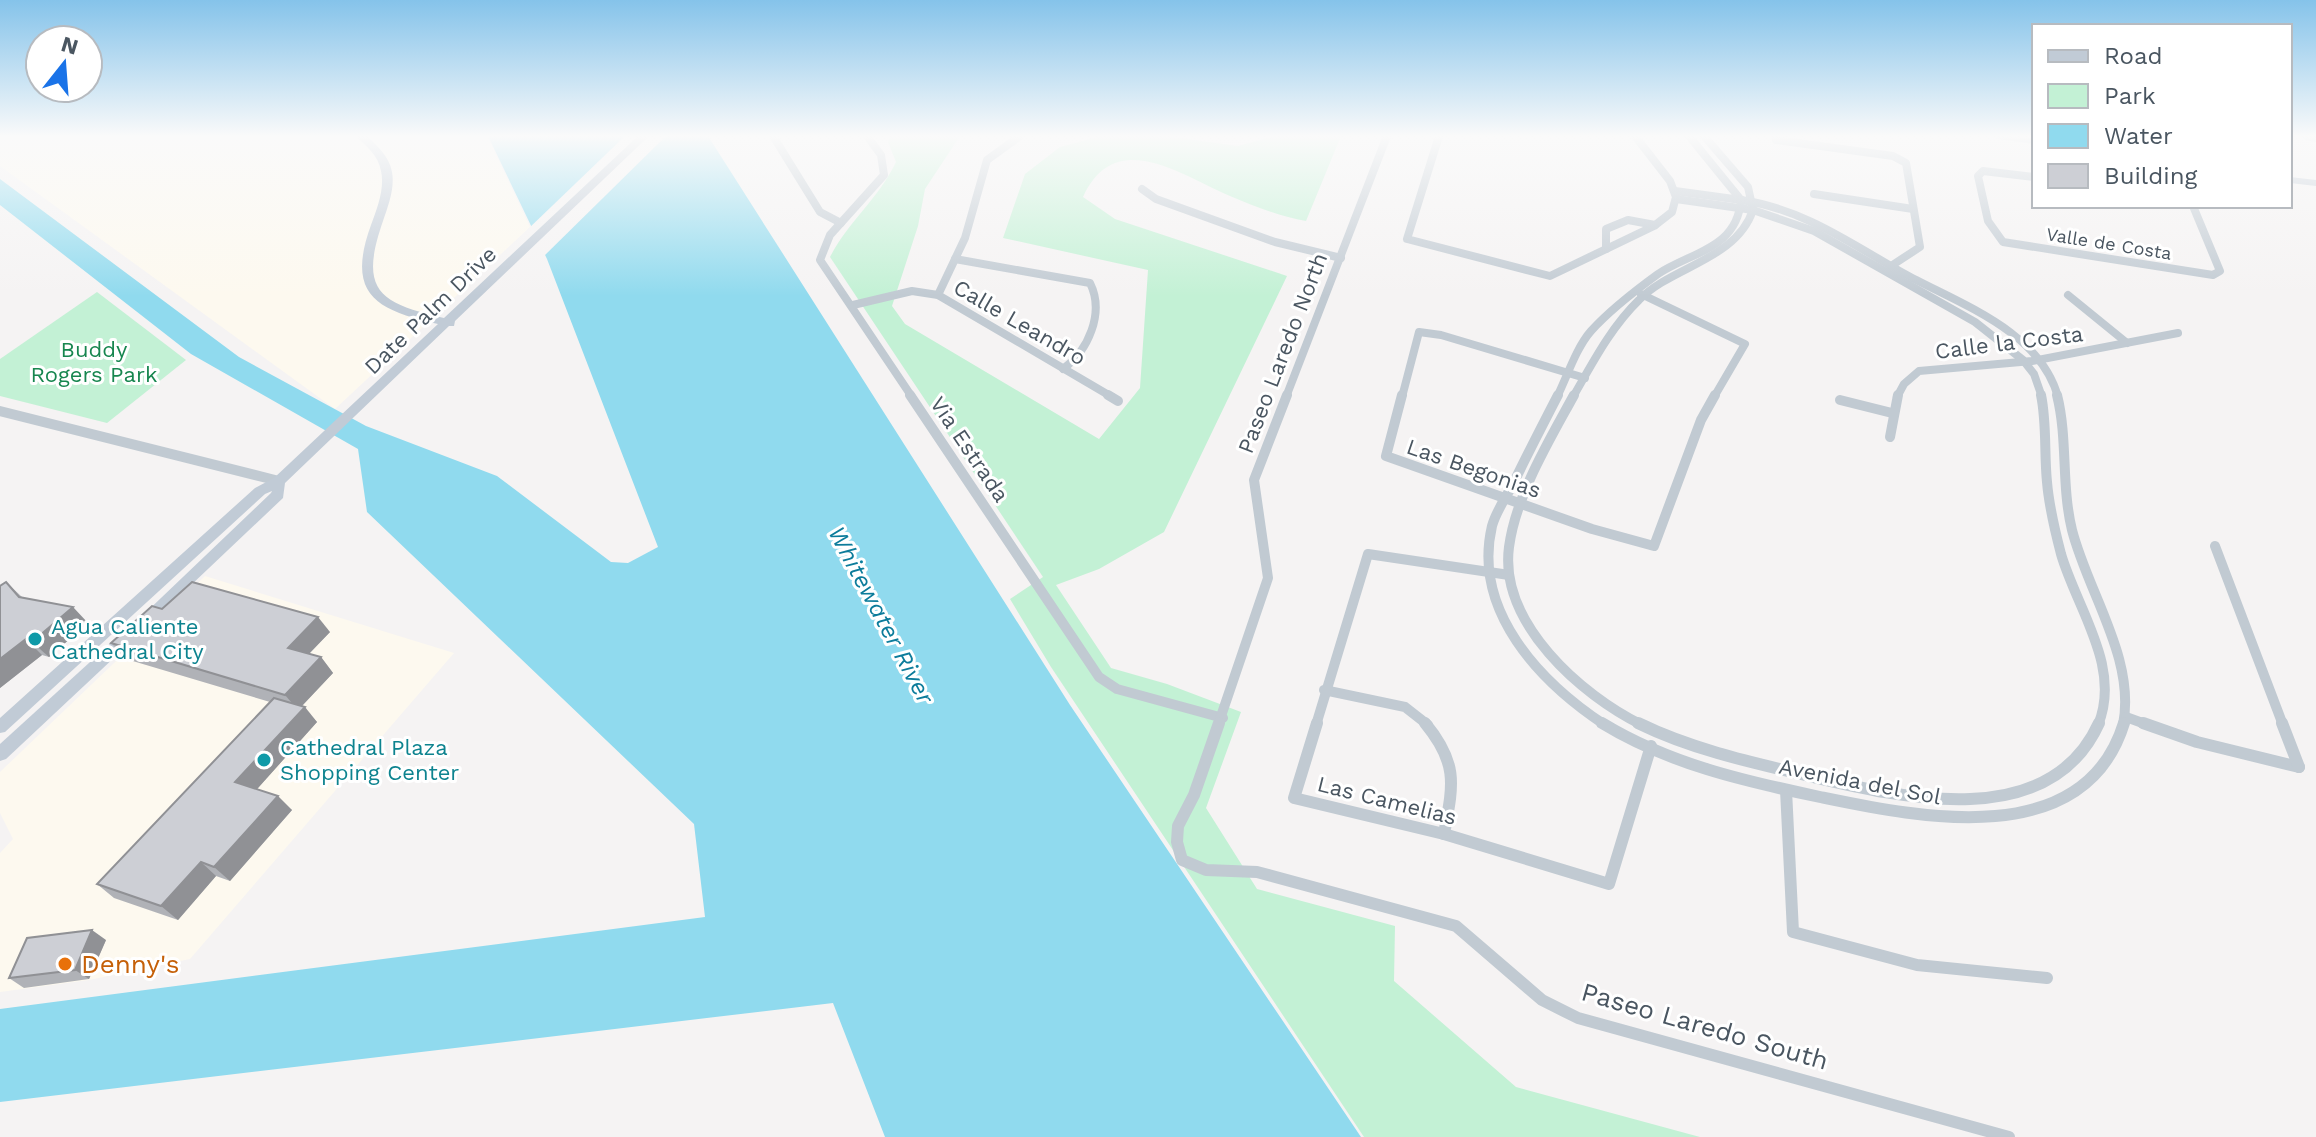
<svg xmlns="http://www.w3.org/2000/svg" width="2316" height="1137" viewBox="0 0 2316 1137" font-family="'Work Sans',sans-serif">
<rect width="100%" height="100%" fill="#f5f3f3"/>
<g fill="#fdf9ef">
<path d="M0 136H487L530 227 335 409 0 166Z"/>
<path d="M205 576 454 653 190 959 89 980 0 992V853L13 839 0 813V772Z"/>
</g>
<g fill="#c3f1d5">
<path d="M891 136H960L925 189 918 226 892 306 905 324 1099 439 1140 388 1148 270 1003 238 1025 174 1060 147 1101 136H1165L1238 146 1275 136H1341L1306 221C1281 217 1254 206 1230 196 1181 175 1115 126 1083 197L1115 219 1287 276 1164 532 1099 569 1056 585 1111 668 1167 684 1241 712 1206 808 1257 889 1395 926 1394 981 1516 1087 1700 1137H1364L1051 667 1010 599 1043 577 830 257C848 222 879 198 896 162L888 142Z"/>
<path d="M97 292 186 360 107 423 0 396V359Z"/>
</g>
<path fill="#90daee" d="M488 136H708L1070 705 1361 1137H885L833 1003 0 1102V1009L705 917 694 824 367 512 358 449 191 354 0 205V179L239 357 366 426 497 476 611 562 628 563 658 547 547 259Z"/>
<path fill="#f5f3f3" d="M625 136H666L542 258 527 230Z"/>
<g fill="none" stroke-linecap="round" stroke-linejoin="round">
<g stroke="#c1cad2" stroke-width="8">
<path d="M773 136 820 212 841 223"/>
<path d="M867 136 881 155 884 175 830 235 820 260 912 397"/>
<path d="M1439 136 1407 239 1550 276 1654 226 1672 212 1676 197 1670 181 1635 136"/>
<path d="M1689 136 1741 200"/>
<path d="M1704 136 1748 187 1753 210"/>
<path d="M2307 136 2316 138"/>
<path d="M1776 140 1893 156 1906 163 1920 247 1891 266"/>
<path d="M2034 177 1983 171 1978 176 1988 221 2003 242 2213 275 2220 271 2193 206"/>
<path d="M1142 189 1156 199 1275 242 1341 258"/>
<path d="M1675 191 1741 200"/>
<path d="M1814 194 1913 209"/>
<path d="M1676 199 1753 210"/>
<path d="M1741 200C1803 209 1850 243 1903 273 1957 303 2040 330 2058 397"/>
<path d="M1753 210 1814 231 1975 322 2023 360 2034 374 2042 397"/>
<path d="M1606 249V229L1628 220 1655 225"/>
<path d="M955 259 1090 283C1105 313 1088 351 1063 369"/>
<path d="M1641 294 1745 344 1714 397"/>
<path d="M938 295 965 238 987 160 1020 136"/>
<path d="M2068 295 2127 343"/>
<path d="M853 305 912 291 938 295 1112 397"/>
<path d="M1286 397 1387 136"/>
<path d="M1402 397 1419 332 1441 335 1585 378"/>
<path d="M1557 397C1567 377 1576 348 1591 331 1609 311 1636 290 1658 274 1691 252 1737 249 1741 200"/>
<path d="M1573 397C1592 364 1611 327 1639 300 1672 266 1736 260 1753 210"/>
<path d="M1897 397 1904 384 1919 371 2032 361 2178 333"/>
</g>
<g stroke="#c1cad2" stroke-width="10">
<path d="M910 395 1099 677 1117 689 1223 718"/>
<path d="M1108 395 1118 401"/>
<path d="M1402 395 1386 456 1592 529 1654 546 1701 420 1715 395"/>
<path d="M1558 395C1543 424 1528 453 1514 482 1507 496 1496 511 1492 526 1472 611 1540 682 1605 725"/>
<path d="M1574 395C1549 441 1516 495 1509 547 1499 623 1581 695 1642 725"/>
<path d="M2041 395C2047 424 2044 453 2047 482 2049 506 2055 531 2061 554 2077 609 2122 667 2098 725"/>
<path d="M2057 395C2068 439 2061 485 2072 530 2088 593 2136 659 2123 725"/>
<path d="M1840 400 1892 413"/>
<path d="M0 411 279 481"/>
<path d="M1890 437 1898 395"/>
<path d="M2215 546 2283 725"/>
<path d="M1324 690 1405 707 1428 725"/>
<path d="M2126 717 2148 725"/>
<path d="M1218 725 1268 578 1254 480 1287 395"/>
<path d="M1316 725 1368 554 1509 575"/>
</g>
<g stroke="#c1cad2" stroke-width="12">
<path d="M1219 723 1194 795 1178 826 1177 842 1182 860 1206 870 1257 872 1456 926 1542 1000 1578 1018 2009 1137"/>
<path d="M1317 723 1294 798 1444 834 1609 884 1651 746"/>
<path d="M1425 723C1459 764 1453 785 1444 834"/>
<path d="M1602 723C1669 764 1744 781 1820 797 1917 817 2084 853 2124 723"/>
<path d="M1638 723C1689 748 1745 761 1801 774 1894 796 2048 836 2099 723"/>
<path d="M2143 723 2197 742 2299 767"/>
<path d="M2282 723 2299 767"/>
<path d="M1786 790 1793 932 1917 965 2047 978"/>
</g>
<g fill="#c1cbd6" fill-rule="evenodd">
<path d="M356 136H367C378 147 389 156 392 172 395 188 388 206 383 221 359 290 378 303 444 318L638 136H649L455 321 454 326H449L285 483 283 498 151 623H141L139 619 271 493 272 491 265 494 5 732 0 733V718L255 488 274 478 438 324C375 310 346 294 371 225 377 209 385 188 381 171 378 155 367 147 356 136Z"/>
<path d="M1994 136 2034 138V144L1999 139Z"/>
<path d="M2290 177 2316 180V186L2290 183Z"/>
<path d="M128 630 133 632 135 636 133 640 6 759 0 761V744L123 632Z"/>
</g>
</g>
<g fill="#b0b2b7">
<path d="M6 582 22 597 88 623 49 657 42 655 0 688V586Z"/>
<path d="M162 609 330 632 309 654 321 657 333 673 302 706 317 722 257 789 292 810 230 881 216 876 178 920 114 898 97 884 270 702 126 659 111 643Z"/>
<path d="M106 940 89 979 24 988 9 978Z"/>
</g>
<g fill="#909195">
<path d="M73 607 88 623 49 657 32 642Z"/>
<path d="M318 617 330 632 300 663 288 648Z"/>
<path d="M26 639 42 655 0 688V659Z"/>
<path d="M321 657 333 673 298 710 285 695Z"/>
<path d="M305 707 317 722 250 797 235 782Z"/>
<path d="M278 796 292 810 230 881 214 867Z"/>
<path d="M201 862 216 876 178 920 161 906Z"/>
<path d="M92 930 106 940 89 979 75 970Z"/>
</g>
<g fill="#cdcfd5" stroke="#909195" stroke-width="2">
<path d="M6 582 19 597 73 607 32 642 26 639 0 659V586Z"/>
<path d="M192 582 318 617 288 648 321 657 285 695 111 643 152 606 162 609Z"/>
<path d="M274 698 305 707 235 782 278 796 214 867 201 862 161 906 97 884Z"/>
<path d="M92 930 75 970 9 978 27 938Z"/>
</g>
<linearGradient id="sky" x2="0" y2="1"><stop stop-color="#85c3ea"/><stop offset="0.46" stop-color="#fafafa"/><stop offset="1" stop-color="#fafafa" stop-opacity="0"/></linearGradient>
<rect width="2316" height="296" fill="url(#sky)"/>
<g fill="#0f9aa8" stroke="#fff" stroke-width="3">
<circle cx="35" cy="639" r="8"/>
<circle cx="264" cy="760" r="8"/>
</g>
<circle fill="#e8710a" stroke="#fff" stroke-width="3" cx="65" cy="964" r="8"/>
<g text-anchor="middle" stroke-width="6" stroke-linejoin="round" paint-order="stroke">
<g font-size="18" fill="#4a5661" stroke="#fff">
<text transform="translate(2109 244) rotate(9)" y="6">Valle de Costa</text>
</g>
<g font-size="22" fill="#4a5661" stroke="#fff">
<text transform="translate(430 310) rotate(-44)" y="8">Date Palm Drive</text>
<text transform="translate(1020 322) rotate(30)" y="8">Calle Leandro</text>
<text transform="translate(2009 342) rotate(-7)" y="8">Calle la Costa</text>
<text transform="translate(1282 353) rotate(-69)" y="8">Paseo Laredo North</text>
<text transform="translate(970 449) rotate(56)" y="8">Via Estrada</text>
<text transform="translate(1474 468) rotate(19)" y="8">Las Begonias</text>
<text transform="translate(1860 781) rotate(11)" y="8">Avenida del Sol</text>
<text transform="translate(1387 800) rotate(14)" y="8">Las Camelias</text>
</g>
<g font-size="22" fill="#17864f" stroke="#fff">
<text x="94" y="357">Buddy<tspan x="94" dy="25">Rogers Park</tspan></text>
</g>
<g font-size="22" fill="#0d838f" stroke="#fff" text-anchor="start">
<text x="51" y="634">Agua Caliente<tspan x="51" dy="25">Cathedral City</tspan></text>
<text x="280" y="755">Cathedral Plaza<tspan x="280" dy="25">Shopping Center</tspan></text>
</g>
<g font-size="24" font-style="italic" fill="#0c7c9b" stroke="#fff">
<text transform="translate(881 615) rotate(62)" y="8">Whitewater River</text>
</g>
<g font-size="26" fill="#c56008" stroke="#fff" text-anchor="start">
<text x="81" y="973">Denny's</text>
</g>
<g font-size="26" fill="#4a5661" stroke="#fff">
<text transform="translate(1705 1026) rotate(16)" y="9">Paseo Laredo South</text>
</g>
</g>
<rect x="2032" y="24" width="260" height="184" fill="#ffffff" stroke="#b7bbc0" stroke-width="2"/>
<rect x="2048" y="50" width="40" height="12" fill="#c1cbd6" stroke="#b7bbc0" stroke-width="2"/>
<text x="2104" y="64" font-size="24" fill="#4a5661">Road</text>
<rect x="2048" y="84" width="40" height="24" fill="#c3f1d5" stroke="#b7bbc0" stroke-width="2"/>
<text x="2104" y="104" font-size="24" fill="#4a5661">Park</text>
<rect x="2048" y="124" width="40" height="24" fill="#90daee" stroke="#b7bbc0" stroke-width="2"/>
<text x="2104" y="144" font-size="24" fill="#4a5661">Water</text>
<rect x="2048" y="164" width="40" height="24" fill="#cdcfd5" stroke="#b7bbc0" stroke-width="2"/>
<text x="2104" y="184" font-size="24" fill="#4a5661">Building</text>
<g transform="translate(64 64) rotate(17)"><circle r="38" fill="#ffffff" stroke="#b7bbc0" stroke-width="2"/>
<path d="M0-6L14 30L0 20L-14 30Z" fill="#1a73e8"/>
<text y="-12" font-size="22" font-weight="bold" text-anchor="middle" fill="#4a5661">N</text>
</g>
</svg>
